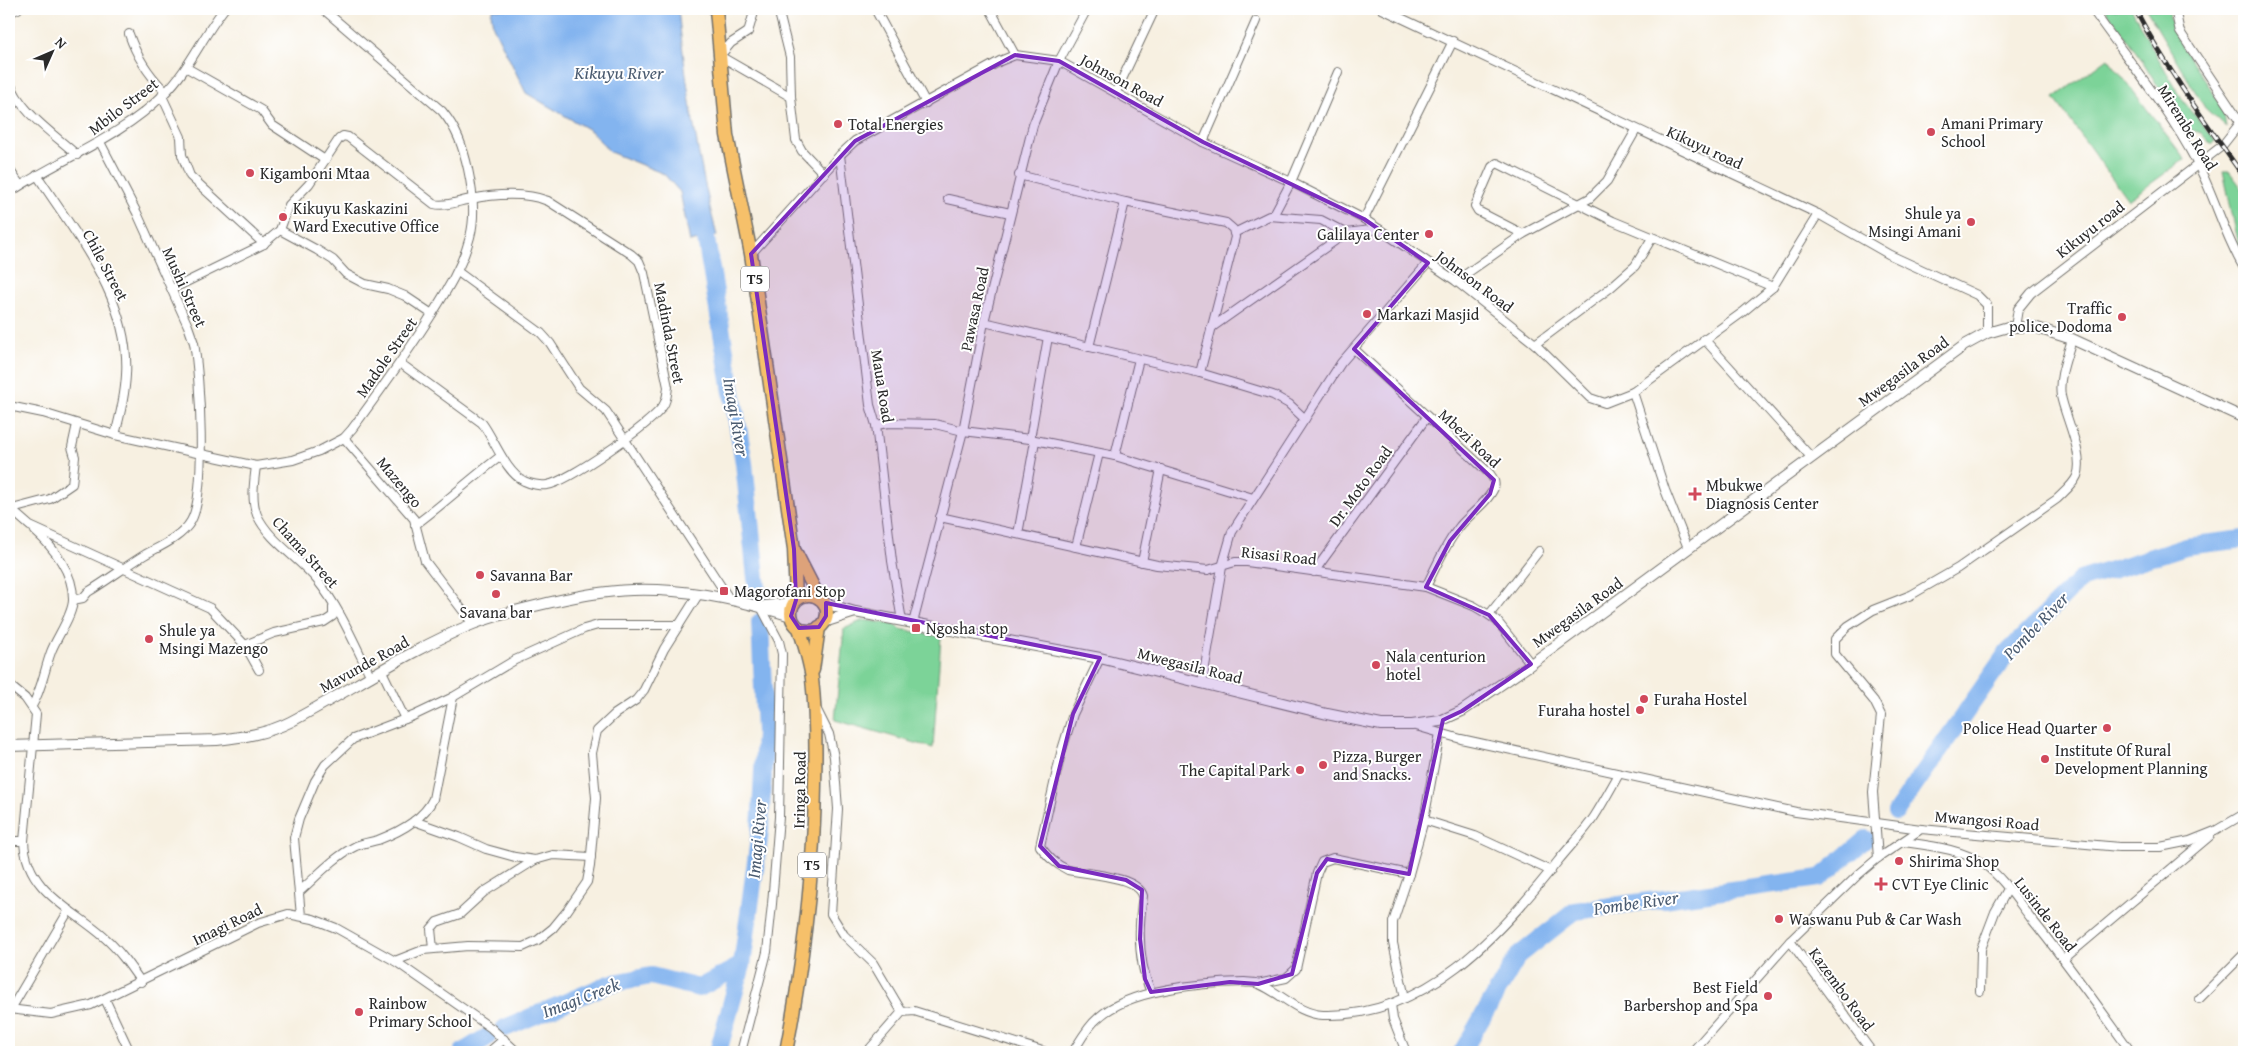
<svg xmlns="http://www.w3.org/2000/svg" width="2253" height="1061" viewBox="0 0 2253 1061" font-family="'Gentium Book Plus',serif">
<rect width="100%" height="100%" fill="#fff"/>
<filter id="ink" filterUnits="userSpaceOnUse"><feTurbulence type="fractalNoise" baseFrequency=".02" numOctaves="2"/><feDisplacementMap in="SourceGraphic" scale="10" xChannelSelector="R" yChannelSelector="G"/><feConvolveMatrix kernelMatrix="1 2 1 2 8 2 1 2 1" color-interpolation-filters="sRGB"/></filter>
<filter id="wash" filterUnits="userSpaceOnUse"><feTurbulence type="fractalNoise" baseFrequency=".0096" numOctaves="4" result="noise"/><feDisplacementMap in="SourceGraphic" scale="20" xChannelSelector="R" yChannelSelector="G"/><feGaussianBlur stdDeviation="1.12" result="paint"/><feColorMatrix in="noise" values="0 0 0 0 0 0 0 0 0 0 0 0 0 0 0 0 0 1.4 0 .05"/><feComposite in="paint" operator="in"/></filter>
<g filter="url(#wash)">
<rect width="100%" height="100%" fill="#f7f0e1"/>
<g fill="#7bd398" stroke="#537f62">
<path d="M2105 9H2132L2150 44 2184 102 2216 141 2212 145 2201 133 2189 129 2171 108 2142 60Z"/>
<path d="M2146 9H2169C2169 40 2212 82 2223 112 2225 116 2225 122 2226 127L2205 108Z"/>
<path d="M2108 58 2185 159 2128 200 2054 98Z"/>
<path d="M2223 171H2229L2244 191V253L2239 246Z"/>
<path d="M863 620 894 624 901 629 941 637 933 748 835 720 844 629Z"/>
</g>
<path fill="#83b4ef" stroke="#57708d" d="M493 9H678C686 85 698 162 717 236L690 242 680 192 664 174 610 152 591 131 526 93 493 26 491 13Z"/>
<g fill="none" stroke-linecap="round" stroke-linejoin="round">
<g stroke="#83b4ef" stroke-width="18">
<path d="M706 239 744 463 758 597"/>
<path d="M1896 812 2007 653 2080 580 2186 546 2244 539"/>
<path d="M505 1028 609 984 651 976 699 988 742 965"/>
<path d="M463 1052 487 1037"/>
<path d="M718 1052 742 965 760 831 765 732 760 622"/>
<path d="M1462 1052 1518 956 1575 911 1820 878 1866 839"/>
</g>
</g>
</g>
<g filter="url(#ink)">
<g fill="none" stroke-linecap="round" stroke-linejoin="round">
<g stroke="#72706b" stroke-width="10">
<g id="minor">
<path d="M755 9 748 32 731 43 720 56 791 97"/>
<path d="M778 9 790 57 791 97 796 140 802 151 824 174"/>
<path d="M875 9 926 103"/>
<path d="M990 9 1015 55"/>
<path d="M1382 9 1818 214 1890 255 1977 295 1987 305V333"/>
<path d="M2092 9C2127 59 2169 109 2197 163 2215 197 2224 235 2244 268"/>
<path d="M2175 9 2180 32 2244 128"/>
<path d="M9 13 18 9"/>
<path d="M129 34C136 55 148 74 164 90L162 96 181 137 182 155 190 176 264 244"/>
<path d="M187 68 261 110 272 125 325 160"/>
<path d="M9 80C19 112 53 133 77 155"/>
<path d="M1116 92 1155 9"/>
<path d="M1203 142 1256 21"/>
<path d="M840 155 870 405 876 425 892 561 902 621"/>
<path d="M9 169 20 185"/>
<path d="M37 175C75 234 131 300 126 375 125 395 120 416 115 435"/>
<path d="M1019 175 1125 202 1226 223 1233 229 1235 237 1200 373"/>
<path d="M9 193C59 159 119 139 163 95 189 70 202 37 224 9"/>
<path d="M948 199 1010 213"/>
<path d="M1273 216 1291 182 1338 72"/>
<path d="M1364 219 1453 41"/>
<path d="M280 230 317 250 333 260 346 274 365 284 388 289 405 296 432 314"/>
<path d="M1234 233 1269 216 1321 220 1346 233 1379 229"/>
<path d="M1523 234 1478 211 1475 206 1492 167 1497 163 1613 221 1773 287"/>
<path d="M751 254 840 155 855 141 1000 61 1015 55 1059 61 1203 142 1291 182 1364 219 1456 281 1535 344 1590 398 1605 403 1633 392 1743 312 1773 287 1818 214"/>
<path d="M458 272 541 333 550 343 579 388 606 411 730 600"/>
<path d="M1456 281 1523 234 1590 198 1607 181 1636 130"/>
<path d="M172 289 262 245 280 230 289 205 309 184 339 139 343 136 348 137 434 204C446 207 459 201 471 199 495 194 526 192 548 201L631 254 639 261 644 273 668 387C667 394 667 400 663 406 651 424 568 482 547 485 540 486 530 484 524 481 506 473 494 439 482 423L400 363"/>
<path d="M984 322 1200 373 1273 395 1289 404 1305 419"/>
<path d="M2015 327 2018 309 2031 293 2222 146 2244 118"/>
<path d="M1211 328 1346 233"/>
<path d="M1704 339 1811 457"/>
<path d="M1535 344 1610 288 1635 266 1652 238"/>
<path d="M1089 347 1125 202"/>
<path d="M1354 349 1490 474C1493 478 1496 482 1494 488 1488 502 1470 514 1460 526 1446 544 1436 566 1426 587"/>
<path d="M1633 392 1665 490 1688 548"/>
<path d="M9 406 43 413 115 435 256 466 293 460 319 451 344 438 352 429C378 394 403 359 427 322 444 295 462 268 470 237 476 215 473 192 468 169 463 147 457 129 442 111L323 9"/>
<path d="M876 425 889 423 935 424 963 431 1030 439 1115 456 1253 498"/>
<path d="M344 438 414 519 425 561 473 624"/>
<path d="M1030 439 1048 337"/>
<path d="M1115 456 1139 359"/>
<path d="M256 466C254 482 251 500 257 515 269 541 299 558 317 580 340 608 355 645 371 677"/>
<path d="M12 509 50 499 72 484 75 457 72 447 77 424"/>
<path d="M14 512 30 526 210 608 245 645 259 670"/>
<path d="M940 517 1157 565 1208 570 1235 562H1247L1426 587 1474 606 1489 615 1497 621 1531 664"/>
<path d="M415 525C445 503 471 478 501 456"/>
<path d="M1018 534 1035 441"/>
<path d="M1076 547 1099 453"/>
<path d="M1142 562 1161 469"/>
<path d="M1314 572 1427 417"/>
<path d="M73 600 83 598 88 592C108 580 126 566 146 554 161 546 182 537 191 521 207 493 200 377 194 343L188 326 137 213 100 142"/>
<path d="M1489 615 1539 551"/>
<path d="M913 623 963 431 984 322 1033 125 1059 61 1087 9"/>
<path d="M245 645 274 633 324 622 333 616V607"/>
<path d="M1100 658 1073 714 1061 753 1040 846C1048 857 1055 864 1068 870 1087 874 1138 876 1143 896 1138 927 1138 963 1151 992"/>
<path d="M382 671 405 719"/>
<path d="M1202 684 1222 567 1232 532 1341 363 1428 263"/>
<path d="M9 685 25 698 36 714 24 841C26 891 71 908 104 937 119 950 130 966 141 982"/>
<path d="M32 706C42 689 44 671 51 652 56 638 73 615 73 600 74 573 53 547 35 531"/>
<path d="M817 710 829 734 834 757 838 809 831 914 844 935 873 963 902 1012"/>
<path d="M1416 726 1461 739 1796 812 1921 829"/>
<path d="M1424 820 1475 836 1551 871"/>
<path d="M414 821 459 837 486 849 515 857 535 860 553 855 591 857"/>
<path d="M9 841H24"/>
<path d="M1904 842C1932 846 1962 849 1985 865 2003 878 2016 899 2030 917 2066 961 2098 1006 2131 1052"/>
<path d="M1878 858 1873 792 1881 715 1874 701 1835 654V639L1848 626 1873 610 1911 595 1958 568 2057 499C2064 492 2073 485 2077 476 2085 456 2065 417 2061 396 2058 378 2067 357 2072 339"/>
<path d="M299 892C316 877 335 856 356 846 363 843 371 842 378 840 399 832 423 820 433 799L453 697"/>
<path d="M301 916 294 838 299 819 315 781 325 765 353 739 413 716 453 697 515 660 584 629 598 625H679"/>
<path d="M1790 941 1872 1052"/>
<path d="M433 949 431 929 437 922 460 914 484 892 535 860"/>
<path d="M2064 959 2210 836"/>
<path d="M395 961 423 950 468 946 523 947 538 940 553 928 567 911 587 882 590 866 596 798 592 753 597 731 615 714 636 700 644 690 664 649 698 595"/>
<path d="M1258 984 1286 978 1296 969 1317 873 1322 862 1333 858 1409 874"/>
<path d="M1980 991 1981 949 1995 912 2008 889"/>
<path d="M1405 998 1393 943V922L1409 874 1424 820 1440 733"/>
<path d="M105 999 130 1052"/>
<path d="M2199 999 2244 954"/>
<path d="M1391 1004 1393 1019 1406 1052"/>
<path d="M9 1009 51 1014 91 1005 258 923 288 914 313 919 336 928 395 961 491 1028 517 1052"/>
<path d="M11 1009 69 910"/>
<path d="M489 1052 504 1039"/>
<path d="M741 1052 767 952 772 904 779 817 782 654 779 641 761 607"/>
<path d="M867 1052 902 1012 914 1011 1046 1052"/>
<path d="M1073 1052C1080 1041 1087 1027 1098 1018 1129 989 1202 983 1244 982 1249 983 1255 982 1259 984 1281 993 1298 1014 1323 1015 1425 1018 1501 934 1558 861 1570 846 1584 832 1594 817 1603 803 1611 788 1619 774"/>
<path d="M1692 1052 1790 941 1859 874 1878 858 1921 829 2119 847H2160L2190 841 2215 831 2244 814"/>
</g>
</g>
<g stroke="#72706b" stroke-width="12">
<g id="tertiary">
<path d="M824 603 855 612 1100 658 1327 714 1381 725H1412L1440 721 1462 711 1531 664 1965 345 1987 333 2008 327H2034L2072 339 2244 418"/>
<path d="M765 606 794 603"/>
<path d="M824 622 855 612"/>
<path d="M9 746 217 740C243 737 266 734 290 722 351 690 409 650 473 624 493 616 514 611 535 606 567 598 599 591 632 590 685 588 741 600 791 616"/>
</g>
</g>
<g stroke="#72706b" stroke-width="15">
<g id="trunk">
<path d="M716 9 727 135 751 254 794 549 796 600"/>
<path d="M796 553 819 598"/>
<circle cx="809" cy="613" r="18"/>
<path d="M813 670 819 627"/>
<path d="M786 1052C803 963 814 876 815 785 816 750 816 714 812 679 810 662 804 644 799 628"/>
</g>
</g>
<use href="#minor" stroke="#fff" stroke-width="8"/>
<use href="#tertiary" stroke="#fff" stroke-width="10"/>
<use href="#trunk" stroke="#f6c06b" stroke-width="12"/>
<g stroke="#2b2b2b" stroke-width="5">
<path id="rail" d="M2135 9C2166 68 2205 122 2244 177"/>
</g>
<use href="#rail" stroke="#fff" stroke-width="3" stroke-dasharray="9" stroke-linecap="butt"/>
</g>
</g>
<path fill="#7b2cbf" fill-opacity="0.2" stroke="#7b2cbf" stroke-width="4" stroke-linejoin="round" d="M1015 55 1059 61 1203 142 1364 219 1428 263 1354 349 1494 480 1490 494 1450 541 1426 587 1489 615 1531 664 1462 711 1443 720 1409 874 1327 859 1317 873 1292 974 1258 984 1230 982 1151 992 1145 979 1140 939 1142 890 1126 880 1059 866 1040 846 1073 714 1100 658 826 603V616L819 627 799 628 791 616 796 600 794 549 751 254 855 141Z"/>
<g fill="#d1495b" stroke="#fff" stroke-width="2">
<circle cx="838" cy="124" r="5"/>
<circle cx="1931" cy="132" r="5"/>
<circle cx="250" cy="173" r="5"/>
<circle cx="283" cy="217" r="5"/>
<circle cx="1971" cy="222" r="5"/>
<circle cx="1429" cy="234" r="5"/>
<circle cx="1367" cy="314" r="5"/>
<circle cx="2122" cy="317" r="5"/>
<path d="M1692.5 486.5h5v5h5v5h-5v5h-5v-5h-5v-5h5z"/>
<circle cx="480" cy="575" r="5"/>
<rect x="719" y="586" width="10" height="10" rx="2.5"/>
<circle cx="496" cy="594" r="5"/>
<rect x="911" y="623" width="10" height="10" rx="2.5"/>
<circle cx="149" cy="639" r="5"/>
<circle cx="1376" cy="665" r="5"/>
<circle cx="1644" cy="699" r="5"/>
<circle cx="1640" cy="710" r="5"/>
<circle cx="2107" cy="728" r="5"/>
<circle cx="2045" cy="759" r="5"/>
<circle cx="1323" cy="765" r="5"/>
<circle cx="1300" cy="770" r="5"/>
<circle cx="1899" cy="861" r="5"/>
<path d="M1878.5 876.5h5v5h5v5h-5v5h-5v-5h-5v-5h5z"/>
<circle cx="1779" cy="919" r="5"/>
<circle cx="1768" cy="996" r="5"/>
<circle cx="359" cy="1012" r="5"/>
</g>
<g text-anchor="middle" stroke-width="4" stroke-linejoin="round" paint-order="stroke">
<g fill="#fff" stroke="#6b6b6b" stroke-width="1">
<rect x="741" y="266.5" width="28" height="25" rx="4"/>
<rect x="798" y="852.5" width="28" height="25" rx="4"/>
</g>
<g font-size="15" font-weight="bold" fill="#2b2b2b">
<text x="755" y="284">T5</text>
<text x="812" y="870">T5</text>
</g>
<g font-size="16" fill="#2b2b2b" stroke="#fff">
<text transform="translate(1122 80) rotate(29)" y="6">Johnson Road</text>
<text transform="translate(123 106) rotate(-37)" y="6">Mbilo Street</text>
<text transform="translate(2188 127) rotate(58)" y="6">Mirembe Road</text>
<text transform="translate(1705 147) rotate(25)" y="6">Kikuyu road</text>
<text transform="translate(2090 229) rotate(-38)" y="6">Kikuyu road</text>
<text transform="translate(106 265) rotate(62)" y="6">Chile Street</text>
<text transform="translate(1475 281) rotate(37)" y="6">Johnson Road</text>
<text transform="translate(185 287) rotate(66)" y="6">Mushi Street</text>
<text transform="translate(974 309) rotate(-78)" y="6">Pawasa Road</text>
<text transform="translate(670 333) rotate(79)" y="6">Madinda Street</text>
<text transform="translate(386 357) rotate(-55)" y="6">Madole Street</text>
<text transform="translate(1903 371) rotate(-36)" y="6">Mwegasila Road</text>
<text transform="translate(883 386) rotate(81)" y="6">Maua Road</text>
<text transform="translate(1470 438) rotate(43)" y="6">Mbezi Road</text>
<text transform="translate(400 482) rotate(50)" y="6">Mazengo</text>
<text transform="translate(1360 486) rotate(-54)" y="6">Dr. Moto Road</text>
<text transform="translate(306 552) rotate(48)" y="6">Chama Street</text>
<text transform="translate(1279 555) rotate(6)" y="6">Risasi Road</text>
<text transform="translate(1577 612) rotate(-36)" y="6">Mwegasila Road</text>
<text transform="translate(364 664) rotate(-29)" y="6">Mavunde Road</text>
<text transform="translate(1190 665) rotate(14)" y="6">Mwegasila Road</text>
<text transform="translate(799 790) rotate(-89)" y="6">Iringa Road</text>
<text transform="translate(1987 820) rotate(5)" y="6">Mwangosi Road</text>
<text transform="translate(2046 914) rotate(52)" y="6">Lusinde Road</text>
<text transform="translate(227 924) rotate(-26)" y="6">Imagi Road</text>
<text transform="translate(1842 989) rotate(54)" y="6">Kazembo Road</text>
</g>
<g font-size="16" fill="#2b2b2b" stroke="#fff" text-anchor="start">
<text x="1941" y="129">Amani Primary<tspan x="1941" dy="18">School</tspan></text>
<text x="848" y="130">Total Energies</text>
<text x="260" y="179">Kigamboni Mtaa</text>
<text x="293" y="214">Kikuyu Kaskazini<tspan x="293" dy="18">Ward Executive Office</tspan></text>
<text x="1961" y="219" text-anchor="end">Shule ya<tspan x="1961" dy="18">Msingi Amani</tspan></text>
<text x="1419" y="240" text-anchor="end">Galilaya Center</text>
<text x="2112" y="314" text-anchor="end">Traffic<tspan x="2112" dy="18">police, Dodoma</tspan></text>
<text x="1377" y="320">Markazi Masjid</text>
<text x="1706" y="491">Mbukwe<tspan x="1706" dy="18">Diagnosis Center</tspan></text>
<text x="490" y="581">Savanna Bar</text>
<text x="734" y="597">Magorofani Stop</text>
<text x="496" y="618" text-anchor="middle">Savana bar</text>
<text x="926" y="634">Ngosha stop</text>
<text x="159" y="636">Shule ya<tspan x="159" dy="18">Msingi Mazengo</tspan></text>
<text x="1386" y="662">Nala centurion<tspan x="1386" dy="18">hotel</tspan></text>
<text x="1654" y="705">Furaha Hostel</text>
<text x="1630" y="716" text-anchor="end">Furaha hostel</text>
<text x="2097" y="734" text-anchor="end">Police Head Quarter</text>
<text x="2055" y="756">Institute Of Rural<tspan x="2055" dy="18">Development Planning</tspan></text>
<text x="1333" y="762">Pizza, Burger<tspan x="1333" dy="18">and Snacks.</tspan></text>
<text x="1290" y="776" text-anchor="end">The Capital Park</text>
<text x="1909" y="867">Shirima Shop</text>
<text x="1892" y="890">CVT Eye Clinic</text>
<text x="1789" y="925">Waswanu Pub &amp; Car Wash</text>
<text x="1758" y="993" text-anchor="end">Best Field<tspan x="1758" dy="18">Barbershop and Spa</tspan></text>
<text x="369" y="1009">Rainbow<tspan x="369" dy="18">Primary School</tspan></text>
</g>
<g font-size="18" font-style="italic" fill="#4a5b70" stroke="#fff">
<text x="619" y="79">Kikuyu River</text>
<text transform="translate(736 417) rotate(80)" y="6">Imagi River</text>
<text transform="translate(2036 626) rotate(-46)" y="6">Pombe River</text>
<text transform="translate(757 839) rotate(-85)" y="6">Imagi River</text>
<text transform="translate(1636 903) rotate(-8)" y="6">Pombe River</text>
<text transform="translate(581 998) rotate(-21)" y="6">Imagi Creek</text>
</g>
</g>
<rect width="2253" height="1061" fill="none" stroke="#fff" stroke-width="30"/>
<g transform="translate(52 52) rotate(45)" stroke="#ffffff" stroke-width="4" paint-order="stroke">
<path d="M0-4L9 19L0 12L-9 19Z" fill="#2b2b2b"/>
<text y="-8" font-size="14" font-weight="bold" text-anchor="middle" fill="#2b2b2b">N</text>
</g>
</svg>
